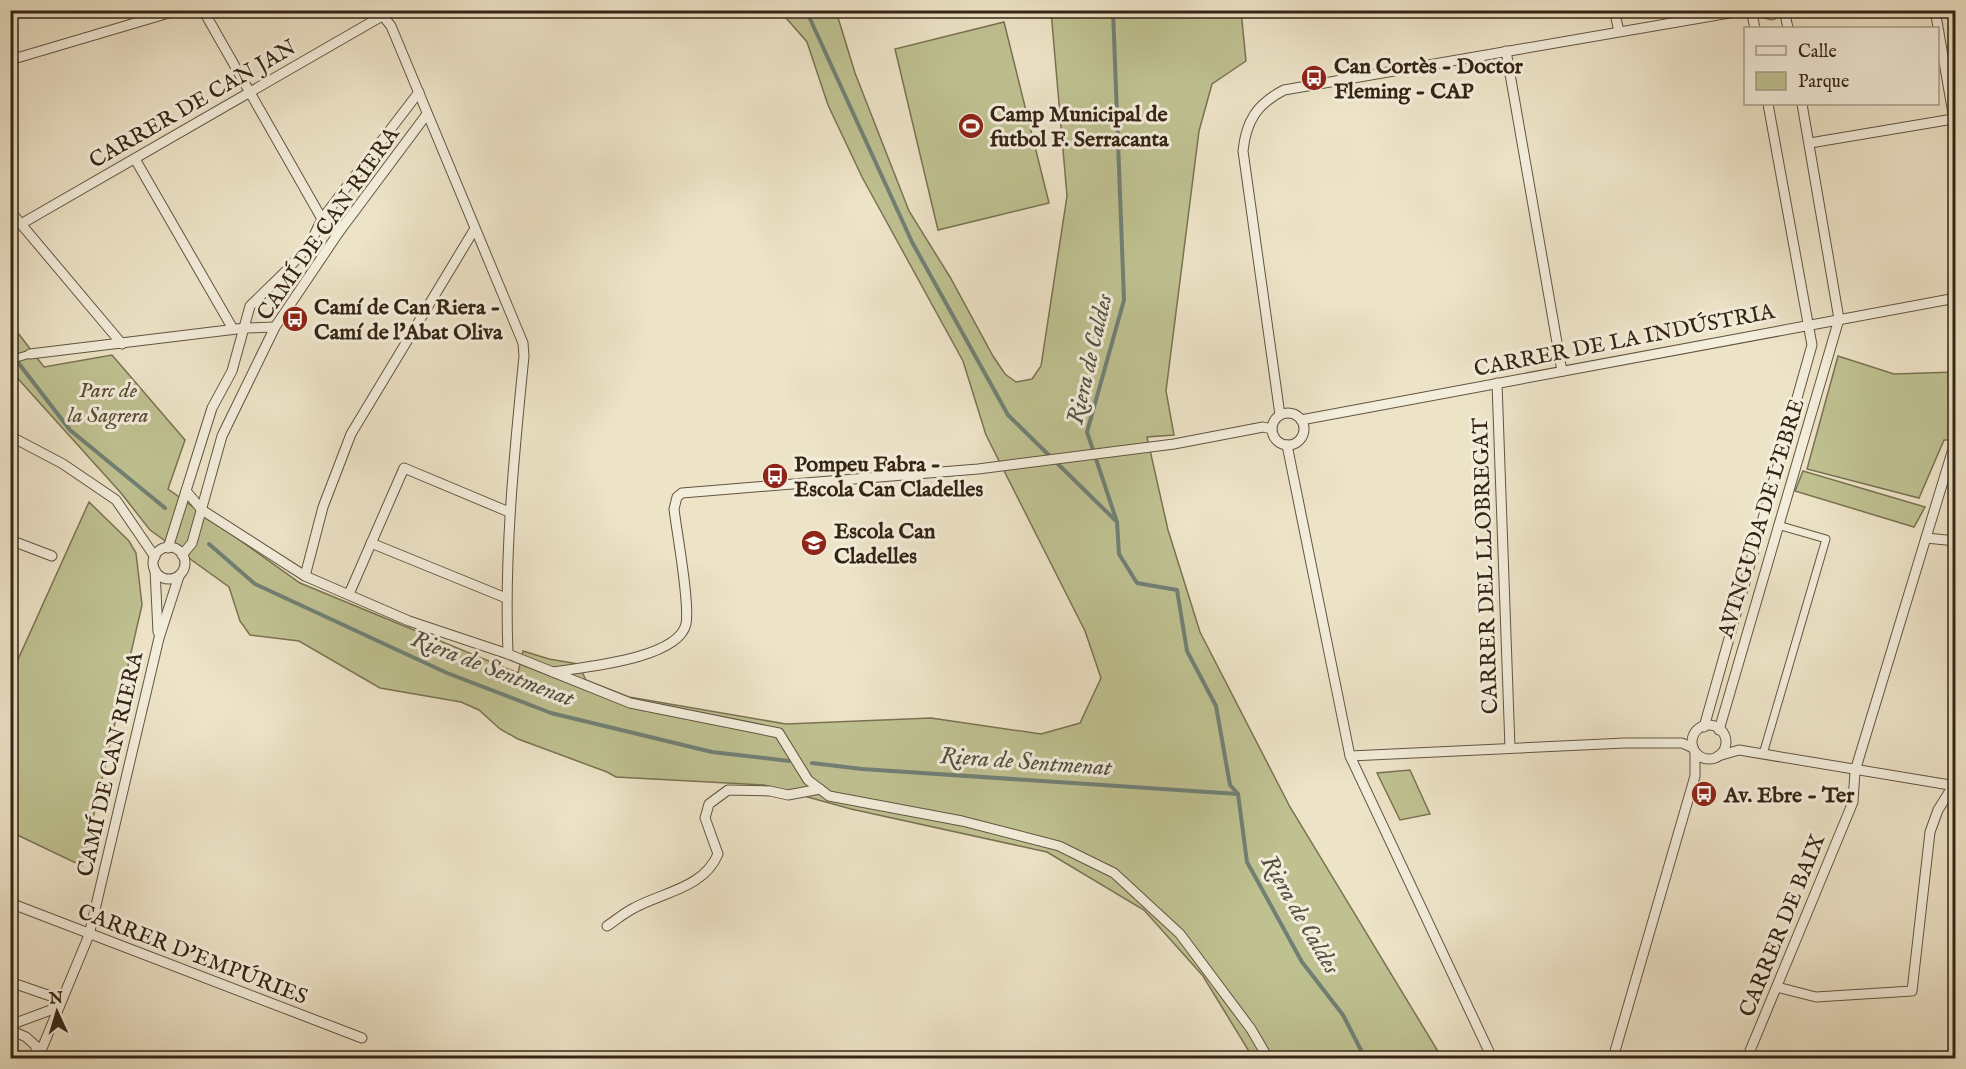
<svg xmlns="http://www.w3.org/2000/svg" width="1966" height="1069" viewBox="0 0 1966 1069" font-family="'IM FELL English',serif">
<rect width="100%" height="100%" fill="#ede3c7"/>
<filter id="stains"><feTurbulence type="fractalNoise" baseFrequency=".00333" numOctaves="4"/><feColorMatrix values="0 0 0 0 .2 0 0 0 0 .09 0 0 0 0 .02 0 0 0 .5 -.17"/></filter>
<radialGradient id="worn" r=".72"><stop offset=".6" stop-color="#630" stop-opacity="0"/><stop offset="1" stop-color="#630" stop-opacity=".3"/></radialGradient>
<g fill="#bfc191" stroke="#7a7252" stroke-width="1.5">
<path d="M780 11H836L855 73 909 211 950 277 993 356 1005 374 1016 382 1032 379 1041 366 1067 196 1051 11H1241L1246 61 1212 84 1199 131 1166 391 1174 435 1147 437 1168 530 1200 632 1290 807 1442 1058H1253L1203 976 1144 910 1047 852 851 809 764 785 616 777 607 772 518 739 500 729 479 710 461 702 380 688 299 641 250 635 240 621 229 587 150 530 121 493 11 371V324L44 367 112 355 185 440 168 489 300 583 518 673 523 651 549 659 578 664 586 680 629 697 786 724 931 718 1041 734 1080 723 1101 678 1085 631 986 435 963 361 862 177 828 105 807 42Z"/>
<path d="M1004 22 1049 203 938 230 895 49Z"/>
<path d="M1838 356 1894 374 1955 372V440H1944L1919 498 1807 469Z"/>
<path d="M1803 471 1925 507 1914 527 1795 491Z"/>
<path d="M89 502 129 541 136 553 142 605 82 866 11 832V675Z"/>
<path d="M1410 770 1430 814 1400 820 1377 773Z"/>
</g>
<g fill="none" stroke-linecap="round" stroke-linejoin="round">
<g stroke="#718075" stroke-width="4">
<path d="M806 10 912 242 1008 415 1115 520"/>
<path d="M1113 10 1124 300 1087 432 1117 522 1119 554 1137 583 1177 590 1187 651 1216 706 1230 785 1238 794 1247 862 1302 962 1343 1015 1365 1058"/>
<path d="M10 352 70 430 165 508"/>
<path d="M209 544 255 584 447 673 551 713 712 752 789 761"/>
<path d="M812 763 862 769 1238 794"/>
</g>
<g stroke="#635441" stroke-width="9">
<g id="pedestrian">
<path d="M382 16 402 10"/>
<path d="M10 360 30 354"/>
<path d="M1763 754 1826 539 1778 525"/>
</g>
</g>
<g stroke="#635441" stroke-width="11">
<g id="minor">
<path d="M203 10 322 219 339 232"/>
<path d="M378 10 391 26 523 343 524 356C514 456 504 554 508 654"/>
<path d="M1614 10 1619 31"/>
<path d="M1751 10 1755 28"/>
<path d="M1752 10 1772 15 1781 10"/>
<path d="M1784 10 1788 28"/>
<path d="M1935 10 1956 131"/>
<path d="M1506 51 1562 371"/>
<path d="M10 60 179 10"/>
<path d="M1810 143 1953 119"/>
<path d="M135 159 233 329"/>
<path d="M10 211 122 344"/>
<path d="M21 224 382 16"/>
<path d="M30 354 245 328 275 327"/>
<path d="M1497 383 1510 748"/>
<circle cx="1288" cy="429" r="16"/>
<path d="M1280 415 1243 151C1246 121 1257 104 1284 90L1747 10"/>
<path d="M1301 420 1956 298"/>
<path d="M10 436 63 464 116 500 155 557"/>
<path d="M1287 445 1350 756 1492 1058"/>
<path d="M1952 457 1956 481"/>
<path d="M186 491 202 510 305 576 409 621 508 654 630 703 779 733 808 780 829 796 962 821 1059 846 1114 873 1180 934 1251 1029 1268 1058"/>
<path d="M1926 538 1956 541"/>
<path d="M10 540 52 556"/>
<path d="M371 543 506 598"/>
<circle cx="169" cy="563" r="16"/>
<path d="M168 548 212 408 232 371 250 306 286 271 310 244 322 219 419 92"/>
<path d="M182 555 192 543 222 436 275 327 339 232 427 114"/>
<path d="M155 570 158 632"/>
<path d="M305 576 323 507 351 434 474 230"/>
<path d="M349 594 404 468 509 512"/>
<path d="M553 672C584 667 678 659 686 624 690 603 677 534 674 509L677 497 682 493 978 469 1174 444 1263 427 1272 429"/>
<circle cx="1709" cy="742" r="17"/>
<path d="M1704 727 1812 345 1768 104"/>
<path d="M1719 730 1839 319 1802 104"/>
<path d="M1350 756 1625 743H1682L1693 748"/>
<path d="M1718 756 1739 750 1956 786"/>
<path d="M10 903 362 1038"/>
<path d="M607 926C616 920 624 913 634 908 663 892 704 888 718 854L705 818 709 804 728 790 770 791 788 795 820 789"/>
<path d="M10 982 62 1000"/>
<path d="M1777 987 1816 997 1912 991 1930 832 1938 810 1953 786"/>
<path d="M10 1025 59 1007"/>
<path d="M10 1030 26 1037 36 1046V1058"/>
<path d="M38 1058 89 935 159 638 179 576"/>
<path d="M1613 1058 1695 776V752"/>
<path d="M1747 1058 1853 802 1855 771 1956 439"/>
</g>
</g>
<use href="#pedestrian" stroke="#f3eddb" stroke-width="7"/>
<use href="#minor" stroke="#f3eddb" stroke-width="9"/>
</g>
<defs>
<g id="bus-disc" transform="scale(1.35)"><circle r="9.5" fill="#8f2418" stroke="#f3eddb"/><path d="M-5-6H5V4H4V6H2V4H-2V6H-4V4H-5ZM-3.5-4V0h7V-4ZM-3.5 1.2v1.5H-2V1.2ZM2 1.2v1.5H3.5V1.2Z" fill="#fff"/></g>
<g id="stadium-disc" transform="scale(1.35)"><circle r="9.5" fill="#8f2418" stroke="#f3eddb"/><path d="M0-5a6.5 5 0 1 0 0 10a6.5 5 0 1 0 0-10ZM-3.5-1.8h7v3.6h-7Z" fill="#fff"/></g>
<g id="school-disc" transform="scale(1.35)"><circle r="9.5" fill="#8f2418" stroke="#f3eddb"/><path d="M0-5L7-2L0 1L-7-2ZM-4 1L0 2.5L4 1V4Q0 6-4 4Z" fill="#fff"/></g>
</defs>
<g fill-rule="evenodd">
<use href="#bus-disc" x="1314" y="78"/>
<use href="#stadium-disc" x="971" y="126"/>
<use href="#bus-disc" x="295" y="319"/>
<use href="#bus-disc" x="775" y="476"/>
<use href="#school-disc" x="814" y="543"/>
<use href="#bus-disc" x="1704" y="794"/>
</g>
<g text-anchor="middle" stroke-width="6" stroke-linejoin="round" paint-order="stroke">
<g font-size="22" font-weight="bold" fill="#352414" stroke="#f3eddb" text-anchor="start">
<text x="1334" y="73">Can Cortès - Doctor<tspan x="1334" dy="25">Fleming - CAP</tspan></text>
<text x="990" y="121">Camp Municipal de<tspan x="990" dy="25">futbol F. Serracanta</tspan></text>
<text x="314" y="314">Camí de Can Riera -<tspan x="314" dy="25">Camí de l'Abat Oliva</tspan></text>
<text x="794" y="471">Pompeu Fabra -<tspan x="794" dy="25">Escola Can Cladelles</tspan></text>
<text x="834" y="538">Escola Can<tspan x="834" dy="25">Cladelles</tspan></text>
<text x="1724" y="802">Av. Ebre - Ter</text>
</g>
<g font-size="22" fill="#352414" stroke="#f3eddb">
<text transform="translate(192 103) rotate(-30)" y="8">CARRER DE CAN JAN</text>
<text transform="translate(327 223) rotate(-55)" y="8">CAMÍ DE CAN RIERA</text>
<text transform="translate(1624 339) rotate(-11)" y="8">CARRER DE LA INDÚSTRIA</text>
<text transform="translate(1760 518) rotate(-73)" y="8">AVINGUDA DE L'EBRE</text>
<text transform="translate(1484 566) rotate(-92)" y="8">CARRER DEL LLOBREGAT</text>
<text transform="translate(109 764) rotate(-77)" y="8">CAMÍ DE CAN RIERA</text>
<text transform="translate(1781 925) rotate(-68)" y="8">CARRER DE BAIX</text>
<text transform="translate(193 953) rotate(21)" y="8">CARRER D'EMPÚRIES</text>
</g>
<g font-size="22" font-style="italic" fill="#584b33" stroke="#f3eddb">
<text x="108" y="397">Parc de<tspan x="108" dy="25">la Sagrera</tspan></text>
</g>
<g font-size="24" font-style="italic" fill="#535244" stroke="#f3eddb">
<text transform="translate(1089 359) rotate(-77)" y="8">Riera de Caldes</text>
<text transform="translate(493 668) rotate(21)" y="8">Riera de Sentmenat</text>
<text transform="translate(1026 761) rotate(4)" y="8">Riera de Sentmenat</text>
<text transform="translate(1301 914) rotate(60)" y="8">Riera de Caldes</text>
</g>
</g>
<rect width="1966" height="1069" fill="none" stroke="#ede3c7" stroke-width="36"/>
<rect x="12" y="12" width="1942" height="1045" fill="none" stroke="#352414" stroke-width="3"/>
<rect x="18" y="18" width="1930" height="1033" fill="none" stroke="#352414" stroke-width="1.5"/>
<rect x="1744" y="27" width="195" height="78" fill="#f3eddb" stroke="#a79d8b" stroke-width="1.5"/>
<rect x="1756" y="46" width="30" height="9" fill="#f3eddb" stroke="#a79d8b" stroke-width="1.5"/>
<text x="1798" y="57" font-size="18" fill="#352414">Calle</text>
<rect x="1756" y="72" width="30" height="18" fill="#bfc191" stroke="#a79d8b" stroke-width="1.5"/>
<text x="1798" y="87" font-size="18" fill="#352414">Parque</text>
<g transform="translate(57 1012) rotate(356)" stroke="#f3eddb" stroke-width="4.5" paint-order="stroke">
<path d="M0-4.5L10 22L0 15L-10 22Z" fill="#352414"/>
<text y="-9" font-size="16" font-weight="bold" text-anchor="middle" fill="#352414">N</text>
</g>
<rect width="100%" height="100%" filter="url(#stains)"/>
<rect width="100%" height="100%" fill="url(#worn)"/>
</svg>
